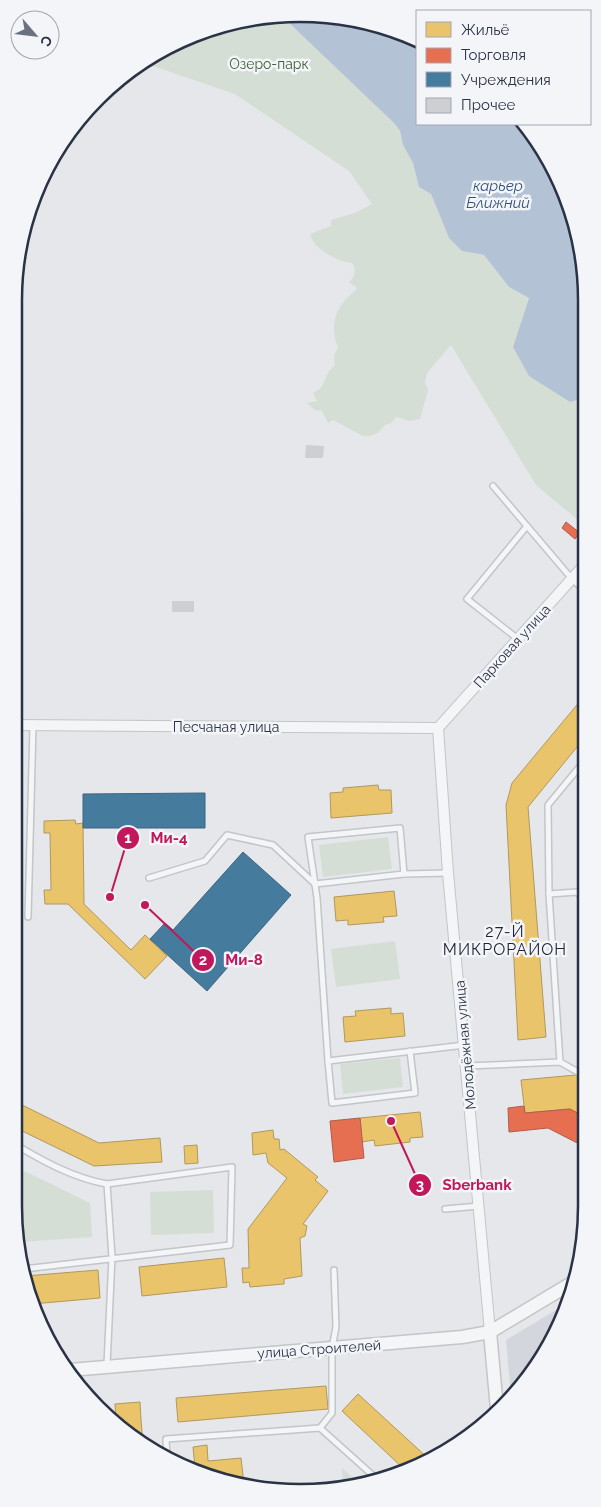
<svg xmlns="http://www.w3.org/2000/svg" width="601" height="1507" viewBox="0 0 601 1507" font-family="Raleway,sans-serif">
<rect width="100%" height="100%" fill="#e5e7ea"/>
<path fill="#d3d6dd" d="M571 1301 528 1381 511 1396 506 1340Z"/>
<g fill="#d5ded5">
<path d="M285 15 286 20 395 124 400 131 403 145 413 163 419 187 431 194 449 238 462 251 484 255 509 287 529 298 513 347 570 402 585 398V526L536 485 451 345 427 373 425 382 428 390 420 419 410 421 396 417 391 423 385 425 378 433 370 436H363L333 420 328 423 322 411 315 410 307 403 317 401 313 393 321 388 329 371 335 365 334 355 338 348C329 325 335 306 356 290V287L349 282C355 277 357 269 352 263 338 262 313 249 310 234L331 226V220L355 213 372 204 349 171 235 94 147 64 173 43Z"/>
<path d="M388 837 392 869 323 877 319 845Z"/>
<path d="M395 941 400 979 336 987 331 949Z"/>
<path d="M400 1058 403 1087 343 1094 340 1064Z"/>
<path d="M14 1166 90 1203 92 1237 20 1242 14 1206Z"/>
<path d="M213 1190 214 1233 151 1235 150 1192Z"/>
<path d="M342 1468 362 1486 343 1488Z"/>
</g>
<path fill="#b3c3d5" d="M285 15 392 29 417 41V124H524L558 174 585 263V398L570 402 529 376 513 347 529 298 509 287 484 255 462 251 449 238 431 194 419 187 413 163 403 145 400 131 395 124 286 20Z"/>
<g fill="#e9c46a" stroke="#b0985f">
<path d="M586 694V736L528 807 546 1037 518 1040 506 805 512 783Z"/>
<path d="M378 785 379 790H391L392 813 331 818 330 793 343 792V788Z"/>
<path d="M75 820 76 824 83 823 84 904 131 950 145 935 167 956 145 979 68 904H45L44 890H51L50 833H44V821Z"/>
<path d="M394 891 397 916 383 917 384 922 348 925V920L336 921 334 897Z"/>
<path d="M391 1008V1014L403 1013 405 1036 345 1042 343 1017 356 1016 355 1011Z"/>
<path d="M576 1075 587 1080V1123L583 1116 570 1109 525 1113 521 1080Z"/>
<path d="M14 1101 99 1143 160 1138 162 1162 94 1166 14 1127Z"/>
<path d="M420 1112 423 1137 410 1138V1142L375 1146 374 1140 362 1142 360 1118Z"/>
<path d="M273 1130 274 1139H279L280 1150 284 1149 318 1177 315 1180 328 1191 303 1224 307 1226 305 1236 300 1238 302 1276 284 1279V1284L250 1287 249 1282 243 1283 242 1268H249L248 1229 287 1178 268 1163 266 1153 253 1155 252 1133Z"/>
<path d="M197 1145 198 1163 185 1164 184 1146Z"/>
<path d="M224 1258 227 1287 142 1296 139 1267Z"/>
<path d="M98 1270 100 1298 32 1304 29 1299 25 1276Z"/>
<path d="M326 1386 328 1409 178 1422 176 1398Z"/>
<path d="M358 1394 430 1460 405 1470 342 1411Z"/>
<path d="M140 1402 141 1420 143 1443 116 1421 115 1404Z"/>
<path d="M207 1445 208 1461 241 1458 244 1484 195 1468 193 1447Z"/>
</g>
<g fill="#e76f51" stroke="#ae5d4d">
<path d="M566 522 580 533 575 539 562 528Z"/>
<path d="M524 1106 525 1113 570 1109 583 1116 587 1123V1148L548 1128 509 1132 508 1108Z"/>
<path d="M360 1118 364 1158 334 1162 330 1121Z"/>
</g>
<g fill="#457b9d" stroke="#3d6583">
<path d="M205 793V828H83V794Z"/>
<path d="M243 852 291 895 207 991 150 939 165 923 173 930Z"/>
</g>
<g fill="#cdcfd3">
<path d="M306 445 324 446 323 458H305Z"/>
<rect x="172" y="601" width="22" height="11"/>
</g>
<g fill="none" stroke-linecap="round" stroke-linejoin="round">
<g stroke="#c3c5c8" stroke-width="8">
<g id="service">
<path d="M493 486 572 579 586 592"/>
<path d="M518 639 467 599 527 526"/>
<path d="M149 878 205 861 227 835 273 845 315 884 404 874 448 873"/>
<path d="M549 894 577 892 584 900H586"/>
<path d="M28 917 33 726"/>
<path d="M410 1051 415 1093 332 1103 328 1061 465 1045"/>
<path d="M328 1061 317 898 308 837 400 828 404 874"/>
<path d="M560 1062 549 894 548 805 586 759"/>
<path d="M467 1066 560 1062 587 1077"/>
<path d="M14 1144C43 1161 73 1178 107 1184"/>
<path d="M445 1209 479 1206"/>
<path d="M24 1269 230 1245 232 1167 107 1184 112 1257 107 1365"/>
<path d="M320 1428 332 1413V1348L336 1327 334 1270"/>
<path d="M167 1458 166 1439 320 1428 378 1480"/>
</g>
</g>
<g stroke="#c3c5c8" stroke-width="12">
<g id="minor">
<path d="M14 725 438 728"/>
<path d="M438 728 448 873 490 1332"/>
<path d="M438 728 586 563"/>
</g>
</g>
<g stroke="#c3c5c8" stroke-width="15">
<g id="tertiary">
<path d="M490 1332 497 1409"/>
<path d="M70 1370 462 1337 490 1332 575 1281"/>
</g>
</g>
<use href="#service" stroke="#f4f5f7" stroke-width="5"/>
<use href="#minor" stroke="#f4f5f7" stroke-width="10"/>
<use href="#tertiary" stroke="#f4f5f7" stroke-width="12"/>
</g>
<g text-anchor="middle" stroke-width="5" stroke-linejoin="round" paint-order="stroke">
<g font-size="14" fill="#3e6137" stroke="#f3f5f9">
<text x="269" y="69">Озеро-парк</text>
</g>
<g font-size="14" fill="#2a3345" stroke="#f3f5f9">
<text transform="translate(512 646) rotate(-48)" y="5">Парковая улица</text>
<text x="226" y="732">Песчаная улица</text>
<text transform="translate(465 1045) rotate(-95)" y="5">Молодёжная улица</text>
<text transform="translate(319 1349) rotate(-4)" y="5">улица Строителей</text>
</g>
<g font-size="15" font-style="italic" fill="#32517a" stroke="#f3f5f9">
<text x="498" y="191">карьер<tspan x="498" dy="17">Ближний</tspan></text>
</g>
<g font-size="16" letter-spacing="1" fill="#1c2436" stroke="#f3f5f9">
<text x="505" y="937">27-Й<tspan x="505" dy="18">МИКРОРАЙОН</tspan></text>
</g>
</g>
<path d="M0 0H601V1507H0ZM300 22H300A278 278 0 0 1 578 300V1206A278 278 0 0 1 300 1484H300A278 278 0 0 1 22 1206V300A278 278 0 0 1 300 22Z" fill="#f3f5f9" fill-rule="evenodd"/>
<path fill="none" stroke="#2a3345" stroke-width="2.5" d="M300 22H300A278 278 0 0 1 578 300V1206A278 278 0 0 1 300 1484H300A278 278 0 0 1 22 1206V300A278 278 0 0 1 300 22Z"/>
<path fill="none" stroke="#c2185b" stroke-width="2" d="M110 897L128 838M145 905L203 960M391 1121L420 1185"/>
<g fill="#c2185b" stroke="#f3f5f9" stroke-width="2">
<circle cx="110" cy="897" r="5"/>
<circle cx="145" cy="905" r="5"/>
<circle cx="391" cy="1121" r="5"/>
<circle cx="128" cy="838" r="12"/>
<circle cx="203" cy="960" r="12"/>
<circle cx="420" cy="1185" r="12"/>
</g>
<g font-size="15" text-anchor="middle" font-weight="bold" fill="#fff">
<text x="128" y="843">1</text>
<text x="203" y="965">2</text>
<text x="420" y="1190">3</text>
</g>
<g font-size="15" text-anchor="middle" font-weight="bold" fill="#c2185b" stroke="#f3f5f9" stroke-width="5" stroke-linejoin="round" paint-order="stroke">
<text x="169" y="843">Ми-4</text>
<text x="244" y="965">Ми-8</text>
<text x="477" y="1190">Sberbank</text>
</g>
<rect x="416" y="10" width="175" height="115" fill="#f3f5f9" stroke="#a3a7b1"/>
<rect x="426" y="22" width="25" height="15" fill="#e9c46a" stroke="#a3a7b1"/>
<text x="461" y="35" font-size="15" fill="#2a3345">Жильё</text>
<rect x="426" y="48" width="25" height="15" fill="#e76f51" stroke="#a3a7b1"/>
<text x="461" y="60" font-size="15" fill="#2a3345">Торговля</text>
<rect x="426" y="72" width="25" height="15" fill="#457b9d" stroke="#a3a7b1"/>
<text x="461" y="85" font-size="15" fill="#2a3345">Учреждения</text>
<rect x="426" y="98" width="25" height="15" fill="#cdcfd3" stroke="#a3a7b1"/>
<text x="461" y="110" font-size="15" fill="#2a3345">Прочее</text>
<g transform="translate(35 35) rotate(118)"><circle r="24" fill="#f3f5f9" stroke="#a3a7b1"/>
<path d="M0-4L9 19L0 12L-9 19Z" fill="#6b727f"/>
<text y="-8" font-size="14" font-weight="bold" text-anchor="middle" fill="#2a3345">С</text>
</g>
</svg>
